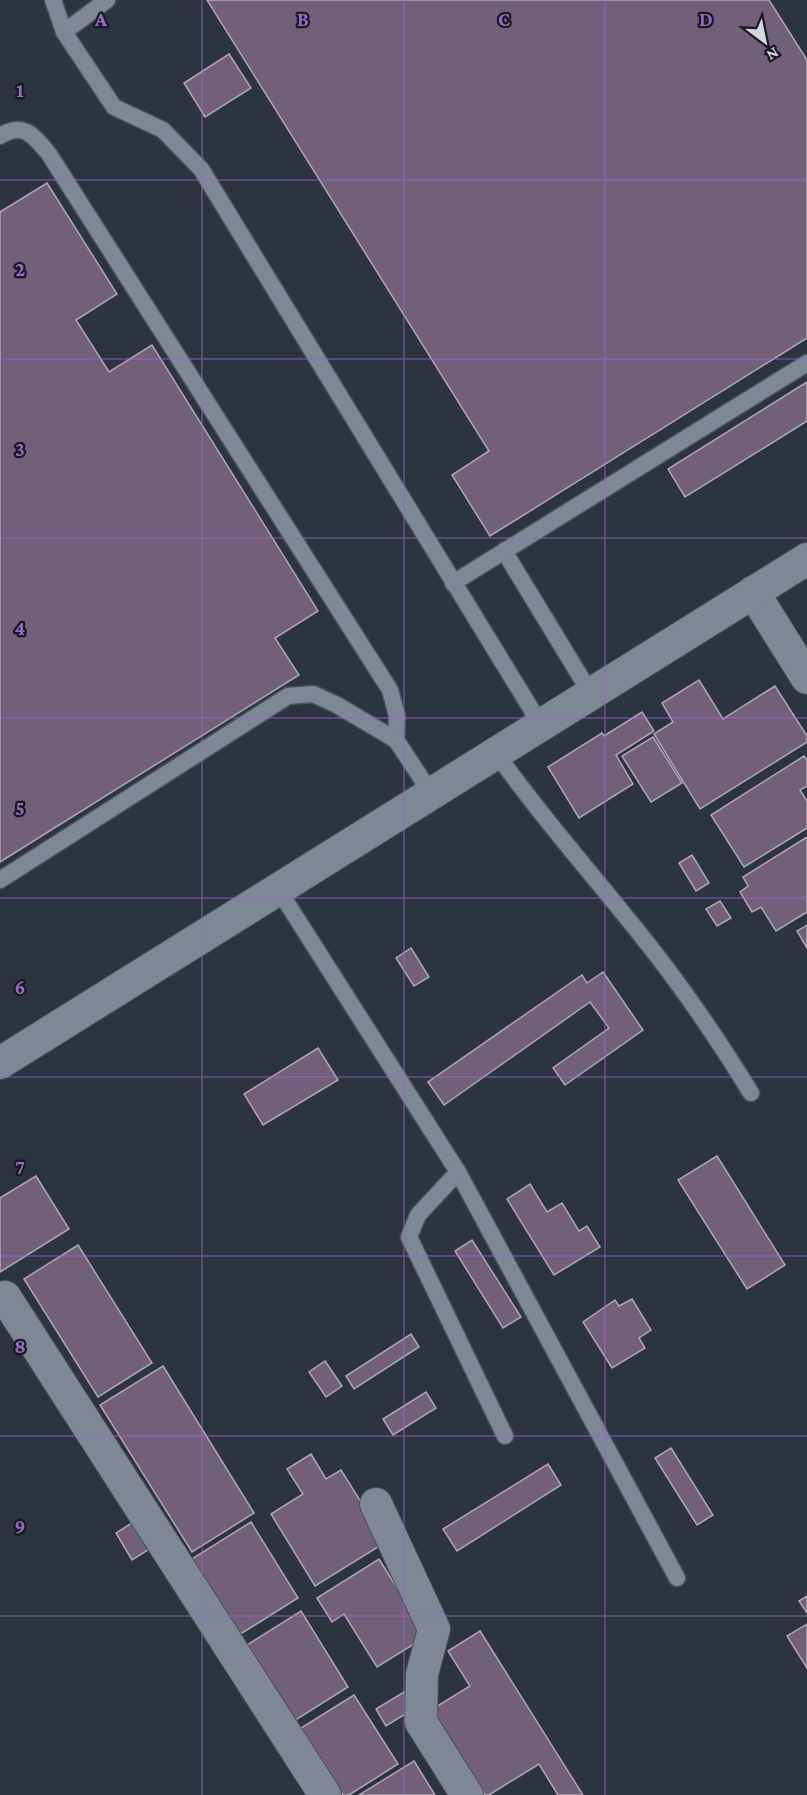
<svg xmlns="http://www.w3.org/2000/svg" width="807" height="1795" viewBox="0 0 807 1795" font-family="'Crimson Pro',serif">
<rect width="100%" height="100%" fill="#2c3440"/>
<g fill="#72607b" stroke="#afa5b4" stroke-width="1.5">
<path d="M207 0H769L807 60V338L490 536 452 475 489 451Z"/>
<path d="M229 54 251 88 205 117 184 83Z"/>
<path d="M47 183 117 294 76 320 109 372 152 345 318 611 275 638 299 675 0 862V212Z"/>
<path d="M807 382V421L685 497 668 469Z"/>
<path d="M699 680 723 719 775 686 807 736V742L700 809 654 734 673 722 662 703Z"/>
<path d="M642 712 654 731 616 755 633 784 579 818 548 767 602 733 604 736Z"/>
<path d="M653 737 682 783 651 802 622 756Z"/>
<path d="M804 756 807 760V786L800 790 807 801V828L744 867 711 815Z"/>
<path d="M807 837V912L776 931 761 907 752 912 740 892 748 886 743 877Z"/>
<path d="M692 855 709 883 696 891 679 863Z"/>
<path d="M720 901 731 918 717 926 706 909Z"/>
<path d="M807 925V948L797 931Z"/>
<path d="M411 948 429 977 414 986 396 958Z"/>
<path d="M603 972 643 1030 565 1085 553 1068 609 1028 590 1002 444 1105 428 1082 582 975 587 983Z"/>
<path d="M318 1048 338 1080 263 1125 244 1094Z"/>
<path d="M717 1156 785 1265 747 1289 678 1180Z"/>
<path d="M36 1176 69 1229 0 1272V1198Z"/>
<path d="M530 1184 547 1212 562 1203 579 1231 587 1226 600 1247 554 1275 507 1199Z"/>
<path d="M472 1240 521 1317 503 1328 455 1251Z"/>
<path d="M78 1245 152 1363 98 1397 24 1279Z"/>
<path d="M632 1299 651 1330 639 1338 645 1348 612 1368 583 1322 615 1300 619 1306Z"/>
<path d="M411 1334 419 1347 354 1389 346 1376Z"/>
<path d="M325 1361 342 1386 326 1397 309 1372Z"/>
<path d="M163 1366 254 1513 192 1552 100 1405Z"/>
<path d="M426 1392 436 1408 393 1435 383 1419Z"/>
<path d="M671 1448 713 1515 697 1525 655 1458Z"/>
<path d="M311 1454 326 1479 341 1470 386 1542 315 1586 271 1514 303 1494 287 1469Z"/>
<path d="M548 1464 561 1485 457 1551 443 1529Z"/>
<path d="M135 1521 151 1548 132 1560 116 1533Z"/>
<path d="M251 1522 298 1598 234 1638 187 1562Z"/>
<path d="M379 1559 427 1636 377 1667 344 1614 332 1622 317 1598Z"/>
<path d="M807 1596V1613L799 1601Z"/>
<path d="M301 1611 348 1687 294 1721 247 1645Z"/>
<path d="M807 1624V1668L787 1636Z"/>
<path d="M480 1631 583 1795H558L539 1764 489 1795H485L431 1710 470 1686 448 1651Z"/>
<path d="M404 1692 415 1708 386 1726 376 1709Z"/>
<path d="M354 1695 398 1764 349 1795H343L301 1728Z"/>
<path d="M414 1761 435 1795H359Z"/>
</g>
<g fill="none" stroke-linecap="round" stroke-linejoin="round">
<g stroke="#49505a" stroke-width="19">
<g id="lane">
<path d="M53 0 64 32 114 107 163 130 201 169 541 725"/>
<path d="M64 32 107 0"/>
<path d="M0 136C24 121 34 136 49 154L390 690 397 716 396 740 431 793"/>
<path d="M504 551 591 694"/>
<path d="M453 583 807 363"/>
<path d="M496 753C546 824 605 888 658 957 692 1001 722 1046 751 1093"/>
<path d="M0 880 288 696 313 694 337 705 396 740"/>
<path d="M278 889 458 1172 677 1578"/>
<path d="M458 1172 418 1215 409 1237 505 1436"/>
</g>
</g>
<g stroke="#49505a" stroke-width="34">
<g id="street">
<path d="M753 592 807 678"/>
<path d="M0 1063 807 559"/>
<path d="M5 1297 325 1795"/>
<path d="M376 1504 434 1629 422 1674 421 1722 467 1795"/>
</g>
</g>
<use href="#lane" stroke="#7d8795" stroke-width="16"/>
<use href="#street" stroke="#7d8795" stroke-width="32"/>
</g>
<path fill="none" stroke="#9a68cb" stroke-width="1.5" stroke-opacity="0.55" d="M202 0V1795M404 0V1795M605 0V1795M0 180H807M0 359H807M0 538H807M0 718H807M0 898H807M0 1077H807M0 1256H807M0 1436H807M0 1616H807"/>
<g font-size="20" text-anchor="middle" font-weight="bold" fill="#9a68cb" stroke="#171b20" stroke-width="4.5" stroke-linejoin="round" paint-order="stroke">
<text x="101" y="26">A</text>
<text x="303" y="26">B</text>
<text x="504" y="26">C</text>
<text x="706" y="26">D</text>
<text x="20" y="97">1</text>
<text x="20" y="276">2</text>
<text x="20" y="456">3</text>
<text x="20" y="635">4</text>
<text x="20" y="815">5</text>
<text x="20" y="994">6</text>
<text x="20" y="1174">7</text>
<text x="20" y="1353">8</text>
<text x="20" y="1533">9</text>
</g>
<g transform="translate(765 42) rotate(148)" stroke="#171b20" stroke-width="4.5" paint-order="stroke">
<path d="M0-4.5L10 22L0 15L-10 22Z" fill="#d3d8e0"/>
<text y="-9" font-size="16" font-weight="bold" text-anchor="middle" fill="#d3d8e0">N</text>
</g>
</svg>
